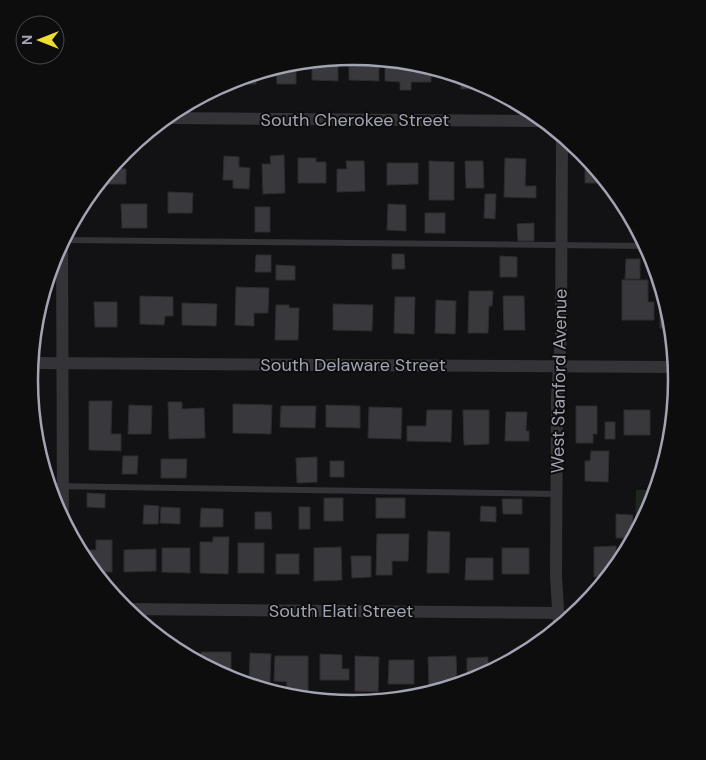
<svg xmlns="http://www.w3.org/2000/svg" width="706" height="760" viewBox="0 0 706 760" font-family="'DM Sans',sans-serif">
<rect width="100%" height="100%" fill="#121113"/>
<path fill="#1e2620" d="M636 490H655L652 504 635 530Z"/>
<g fill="#39383d" stroke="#2c2c2f">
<path d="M353 56 379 61V81L349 80V57Z"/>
<path d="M338 59V81L312 80V64Z"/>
<path d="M385 62 431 71V82H411V90H400V82L385 81Z"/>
<path d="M296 67V84H277L276 71Z"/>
<path d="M256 75V84H236V79Z"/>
<path d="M461 77 477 81 489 88 461 89Z"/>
<path d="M284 155 285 193 263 194 262 164H271L270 156Z"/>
<path d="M224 156 239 157V167L250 168 249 189 233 188V180H223Z"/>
<path d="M298 158H316V162H326V183H298Z"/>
<path d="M505 158 526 159 525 186H536V198L504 197Z"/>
<path d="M346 161H364L365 191 337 192V169H347Z"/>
<path d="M429 161 454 162V200H429Z"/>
<path d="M465 161H483L484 188H466Z"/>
<path d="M585 161H590L604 183H585Z"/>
<path d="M387 163H418V184L387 185Z"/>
<path d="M112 168 126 169V184H102Z"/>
<path d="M168 192 193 193 192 213H168Z"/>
<path d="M485 194H496L495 219 484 218Z"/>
<path d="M121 204H147V228H122Z"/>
<path d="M388 204 406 205V231L387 230Z"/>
<rect x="255" y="207" width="15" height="25"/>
<rect x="425" y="213" width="20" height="20"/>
<path d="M534 223V241H518L517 224Z"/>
<path d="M392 254H404L405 269H392Z"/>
<path d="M256 255H271V272H255Z"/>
<path d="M500 256 517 257V277H500Z"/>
<path d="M626 259H640V279H625Z"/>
<path d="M276 265 295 266V280H276Z"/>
<path d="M622 280H648V302H654V320H622Z"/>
<path d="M236 287 269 288 268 313H254V326L235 325Z"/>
<path d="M469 291H493L492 306H489L488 333H468Z"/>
<path d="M140 296 173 297V316H165L164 325 140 324Z"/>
<path d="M503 296H524L525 330H504Z"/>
<path d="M395 297H415L414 334 394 333Z"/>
<path d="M436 300 456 301 455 334 435 333Z"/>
<path d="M94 302H117V327H95Z"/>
<path d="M182 303 217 304 216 326 182 325Z"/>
<path d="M333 304 373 305 372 331 333 330Z"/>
<path d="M660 304H662L667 328H660Z"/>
<path d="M276 305H289V308H299L298 340H275Z"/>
<path d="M89 401H112L111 434H121V451L89 450Z"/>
<path d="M168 402H182V409L204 408 205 438 169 439Z"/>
<path d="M233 404 272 405 271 434 233 433Z"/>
<path d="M129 405 152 406 151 434H128Z"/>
<path d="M326 405 360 406V428L326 427Z"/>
<path d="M281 406H316L315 428 280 427Z"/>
<path d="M576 406H597V434H593V443H576Z"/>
<path d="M369 407 402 408 401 439 368 438Z"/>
<path d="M427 410H452L451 442 407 441V426H426Z"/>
<path d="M463 410H489V444L464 445Z"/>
<rect x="624" y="410" width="26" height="25"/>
<path d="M506 412H527L526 431H529V441H505Z"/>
<rect x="605" y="422" width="10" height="17"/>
<path d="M591 451H609L608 482 585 481V461H590Z"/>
<path d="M123 456H138L137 474H122Z"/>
<path d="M317 457V482L297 483 296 458Z"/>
<path d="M161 459H187L186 478H161Z"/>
<rect x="330" y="461" width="14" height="16"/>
<path d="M87 493 105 494V508L87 507Z"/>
<rect x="324" y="498" width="19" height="23"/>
<rect x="376" y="498" width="29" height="20"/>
<path d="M502 499H522V514H503Z"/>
<path d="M144 505 159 506 158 524H143Z"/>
<path d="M481 506 496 507V522L480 521Z"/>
<path d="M161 507 180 508V524L160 523Z"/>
<rect x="299" y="507" width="11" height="22"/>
<path d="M201 508 223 509V527H200Z"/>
<path d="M255 512H271L272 529H255Z"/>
<path d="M616 514 633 515 632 535 630 538H616Z"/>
<path d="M428 531 450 532 449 573H427Z"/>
<path d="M377 534H409L408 561H392V575H376Z"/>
<path d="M213 537H229L228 574 200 573V542H213Z"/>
<path d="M96 540H112V572H99L86 553V550H96Z"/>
<rect x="238" y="543" width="26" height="30"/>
<path d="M616 546V556H618L604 576 594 577V547Z"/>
<path d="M341 547 342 580 314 581V548Z"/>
<path d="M162 548H190V573L162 572Z"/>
<rect x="502" y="548" width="27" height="26"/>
<path d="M156 549V571L124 572V550Z"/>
<rect x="276" y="554" width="23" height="20"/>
<path d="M351 556H371V577L352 578Z"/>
<path d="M466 558H493V580H465Z"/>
<path d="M201 652H231V671L217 672 201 661Z"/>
<path d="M250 653 271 654 270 683H249Z"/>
<path d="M320 654 342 655V669H349V680H320Z"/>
<path d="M275 656H308V695L286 691 287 682 274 681Z"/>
<path d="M355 656 379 657 378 692 355 691Z"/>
<path d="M456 656 457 684 442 686H429L428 657Z"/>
<path d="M488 657V672L477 680 467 682V658Z"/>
<path d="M389 660H414V684H388Z"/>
</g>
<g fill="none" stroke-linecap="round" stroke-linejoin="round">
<g stroke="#333338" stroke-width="6">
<path d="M64 240 646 246"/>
<path d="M50 486 557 494"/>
</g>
<g stroke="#333338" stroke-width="12">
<path d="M172 118 538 121"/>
<path d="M62 242 63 518"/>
<path d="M32 363 675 367"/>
<path d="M123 609 559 613"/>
<path d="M559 625 556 576 557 397 561 337 562 137"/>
</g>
</g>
<g text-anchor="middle" stroke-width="4" stroke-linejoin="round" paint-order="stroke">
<g font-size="18" fill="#a3a4b3" stroke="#0d0d0e">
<text x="355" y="126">South Cherokee Street</text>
<text x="353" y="371">South Delaware Street</text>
<text transform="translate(559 381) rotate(-89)" y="6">West Stanford Avenue</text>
<text x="341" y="617">South Elati Street</text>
</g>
</g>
<path d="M0 0H706V760H0ZM38 380a315 315 0 1 1 630 0a315 315 0 1 1-630 0Z" fill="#0d0d0e" fill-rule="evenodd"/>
<path fill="none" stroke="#a3a4b3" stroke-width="2.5" d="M38 380a315 315 0 1 1 630 0a315 315 0 1 1-630 0Z"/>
<g transform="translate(40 40) rotate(270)"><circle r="24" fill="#0d0d0e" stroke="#494950"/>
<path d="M0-4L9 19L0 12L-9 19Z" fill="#eede2f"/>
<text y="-8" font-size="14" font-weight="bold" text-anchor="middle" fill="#a3a4b3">N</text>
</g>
</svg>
